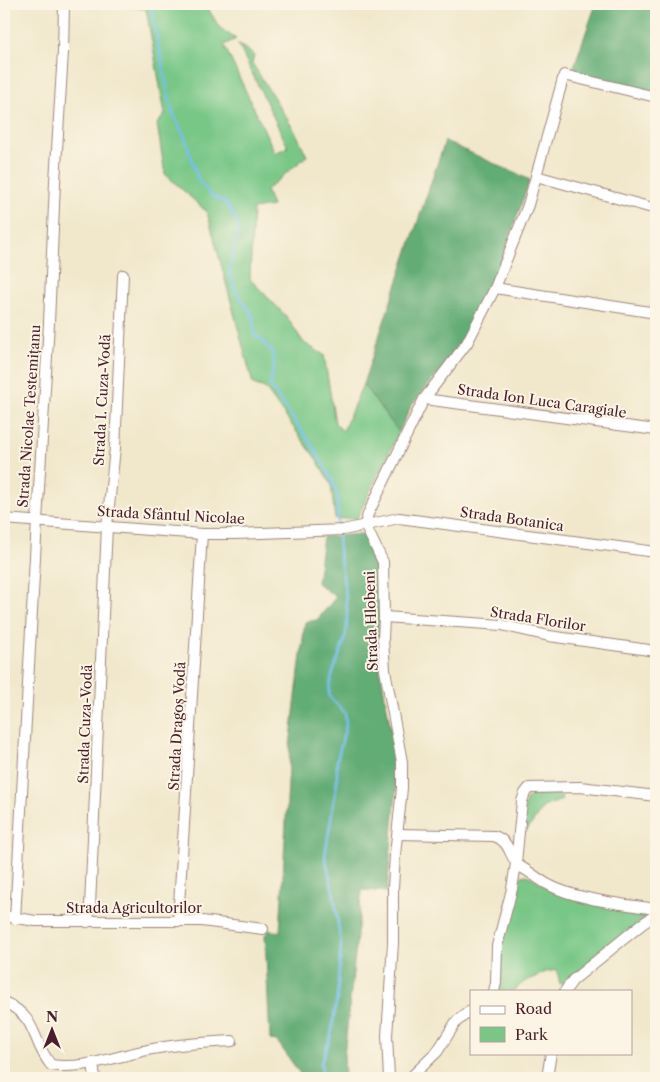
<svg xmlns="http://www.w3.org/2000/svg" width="660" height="1082" viewBox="0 0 660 1082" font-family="'Libre Caslon Text',serif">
<rect width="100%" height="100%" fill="#fcf5e5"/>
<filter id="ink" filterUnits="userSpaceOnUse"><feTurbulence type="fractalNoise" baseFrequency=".02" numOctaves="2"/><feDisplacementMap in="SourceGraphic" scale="10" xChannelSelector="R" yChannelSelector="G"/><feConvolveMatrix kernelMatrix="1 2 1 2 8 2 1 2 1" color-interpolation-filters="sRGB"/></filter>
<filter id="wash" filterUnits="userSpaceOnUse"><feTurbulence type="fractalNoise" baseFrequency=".0096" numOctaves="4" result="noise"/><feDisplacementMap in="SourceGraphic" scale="20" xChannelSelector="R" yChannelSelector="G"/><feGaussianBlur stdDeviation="1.12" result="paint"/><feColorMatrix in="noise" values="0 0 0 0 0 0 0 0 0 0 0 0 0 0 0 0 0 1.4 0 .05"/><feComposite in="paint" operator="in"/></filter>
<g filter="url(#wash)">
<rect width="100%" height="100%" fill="#f1e8cc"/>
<g fill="#79c787" stroke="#627359">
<path d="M124 4H205L220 28 236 39 224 45 275 153 288 147 238 44 254 55 252 63 296 133 307 156 266 190 272 206 253 209 250 279 286 316 304 343 324 355 335 423 343 431 363 384 399 432 357 518 335 519 331 484 317 460 265 388 253 384 207 212 165 174 157 124 165 114 146 9 124 6Z"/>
<path d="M545 789H558L562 800 543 807 528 829H526L525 832 522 831 526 800 534 793Z"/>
<path d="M527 875 548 887 654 912 570 981 560 984 557 970 546 972 524 982 513 991H499L500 943 517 881 522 876Z"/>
</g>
<g fill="#62ac74" stroke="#566650">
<path d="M596 4H656V92L572 72Z"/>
<path d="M445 141 530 180 493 284 464 343 411 406 399 432 363 384Z"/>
<path d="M363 534 376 558 379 571V663L398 770 387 892 362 890 344 1055 345 1078H303L277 1041 270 1040 265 935 269 930 280 933 290 746 305 622 317 620 336 597 317 583 323 537Z"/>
</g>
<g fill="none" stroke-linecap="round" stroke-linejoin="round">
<g stroke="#77beef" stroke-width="2.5">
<path d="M150 4 172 111 185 138 199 182 212 196 225 202 237 221V235L229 270 235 290 253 316 255 336 264 341 266 346 272 350 274 362 270 386 312 445 331 478 337 494 338 528"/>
<path d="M323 1078 321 1063 331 1035 337 998 341 944 334 896 325 856 337 782V761L346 725 345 713 329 696C329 671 342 656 346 633 351 598 338 567 338 533"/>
</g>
</g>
</g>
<g filter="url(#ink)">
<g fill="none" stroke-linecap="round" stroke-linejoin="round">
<g stroke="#9e847c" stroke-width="12">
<g id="street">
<path d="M536 176 656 209"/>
<path d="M495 288 656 313"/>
<path d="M424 399 656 430"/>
<path d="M4 519 202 534H235L343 530 399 518 656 552"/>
<path d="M384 617 502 625 549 636 656 651"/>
<path d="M398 834 494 836C512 842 508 858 521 867 530 872 538 879 547 884 576 900 623 904 656 909"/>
<path d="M4 916 36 921H202L263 929"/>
<path d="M15 919 37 521 49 323 55 182 63 52 64 4"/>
<path d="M178 921 202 534"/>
<path d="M87 922 90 906 107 526 115 448 123 275"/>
<path d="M494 991 496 983 497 946 512 889 516 863 522 801 525 793 529 788 580 787 656 796"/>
<path d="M565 991 573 980 642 924 656 915"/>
<path d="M4 1002C39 1018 31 1041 51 1065 82 1070 114 1057 143 1051 173 1044 202 1043 232 1041"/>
<path d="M93 1063 95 1078"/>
<path d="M389 1078 387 1036 393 943V888L395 855 402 788V762L385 670 383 640 384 617 383 562 365 525 368 514 424 399 467 343 495 288 528 205 564 75 656 97"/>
<path d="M410 1078 437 1052 456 1022 471 1010"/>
<path d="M547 1078 551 1053"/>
</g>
</g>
<use href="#street" stroke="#fff" stroke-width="10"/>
</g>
</g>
<g text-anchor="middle" stroke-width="4" stroke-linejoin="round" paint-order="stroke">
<g font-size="14" fill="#4a1f2b" stroke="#fcf5e5">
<text transform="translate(102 400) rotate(-87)" y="5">Strada I. Cuza-Vodă</text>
<text transform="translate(542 401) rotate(8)" y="5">Strada Ion Luca Caragiale</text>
<text transform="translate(29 416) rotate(-86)" y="5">Strada Nicolae Testemițanu</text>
<text transform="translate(171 515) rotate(3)" y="5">Strada Sfântul Nicolae</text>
<text transform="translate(512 519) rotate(8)" y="5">Strada Botanica</text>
<text transform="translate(538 619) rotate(9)" y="5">Strada Florilor</text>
<text transform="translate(371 621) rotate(-92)" y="5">Strada Hlobeni</text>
<text transform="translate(85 724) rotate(-88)" y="5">Strada Cuza-Vodă</text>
<text transform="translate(177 726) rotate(-87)" y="5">Strada Dragoș Vodă</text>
<text x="134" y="913">Strada Agricultorilor</text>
</g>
</g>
<rect width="660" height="1082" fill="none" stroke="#fcf5e5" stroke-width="20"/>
<rect x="470" y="990" width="162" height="65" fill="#fcf5e5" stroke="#b59f9b"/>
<rect x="480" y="1006" width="25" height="8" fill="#ffffff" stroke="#b59f9b"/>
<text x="515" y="1014" font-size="15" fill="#4a1f2b">Road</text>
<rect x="480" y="1027" width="25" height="15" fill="#79c787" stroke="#b59f9b"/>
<text x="515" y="1040" font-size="15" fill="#4a1f2b">Park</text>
<g transform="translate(52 1030)" stroke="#fcf5e5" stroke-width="4" paint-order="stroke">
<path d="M0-4L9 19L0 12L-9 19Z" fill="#4a1f2b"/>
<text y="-8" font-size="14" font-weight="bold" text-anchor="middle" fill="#4a1f2b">N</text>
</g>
</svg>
